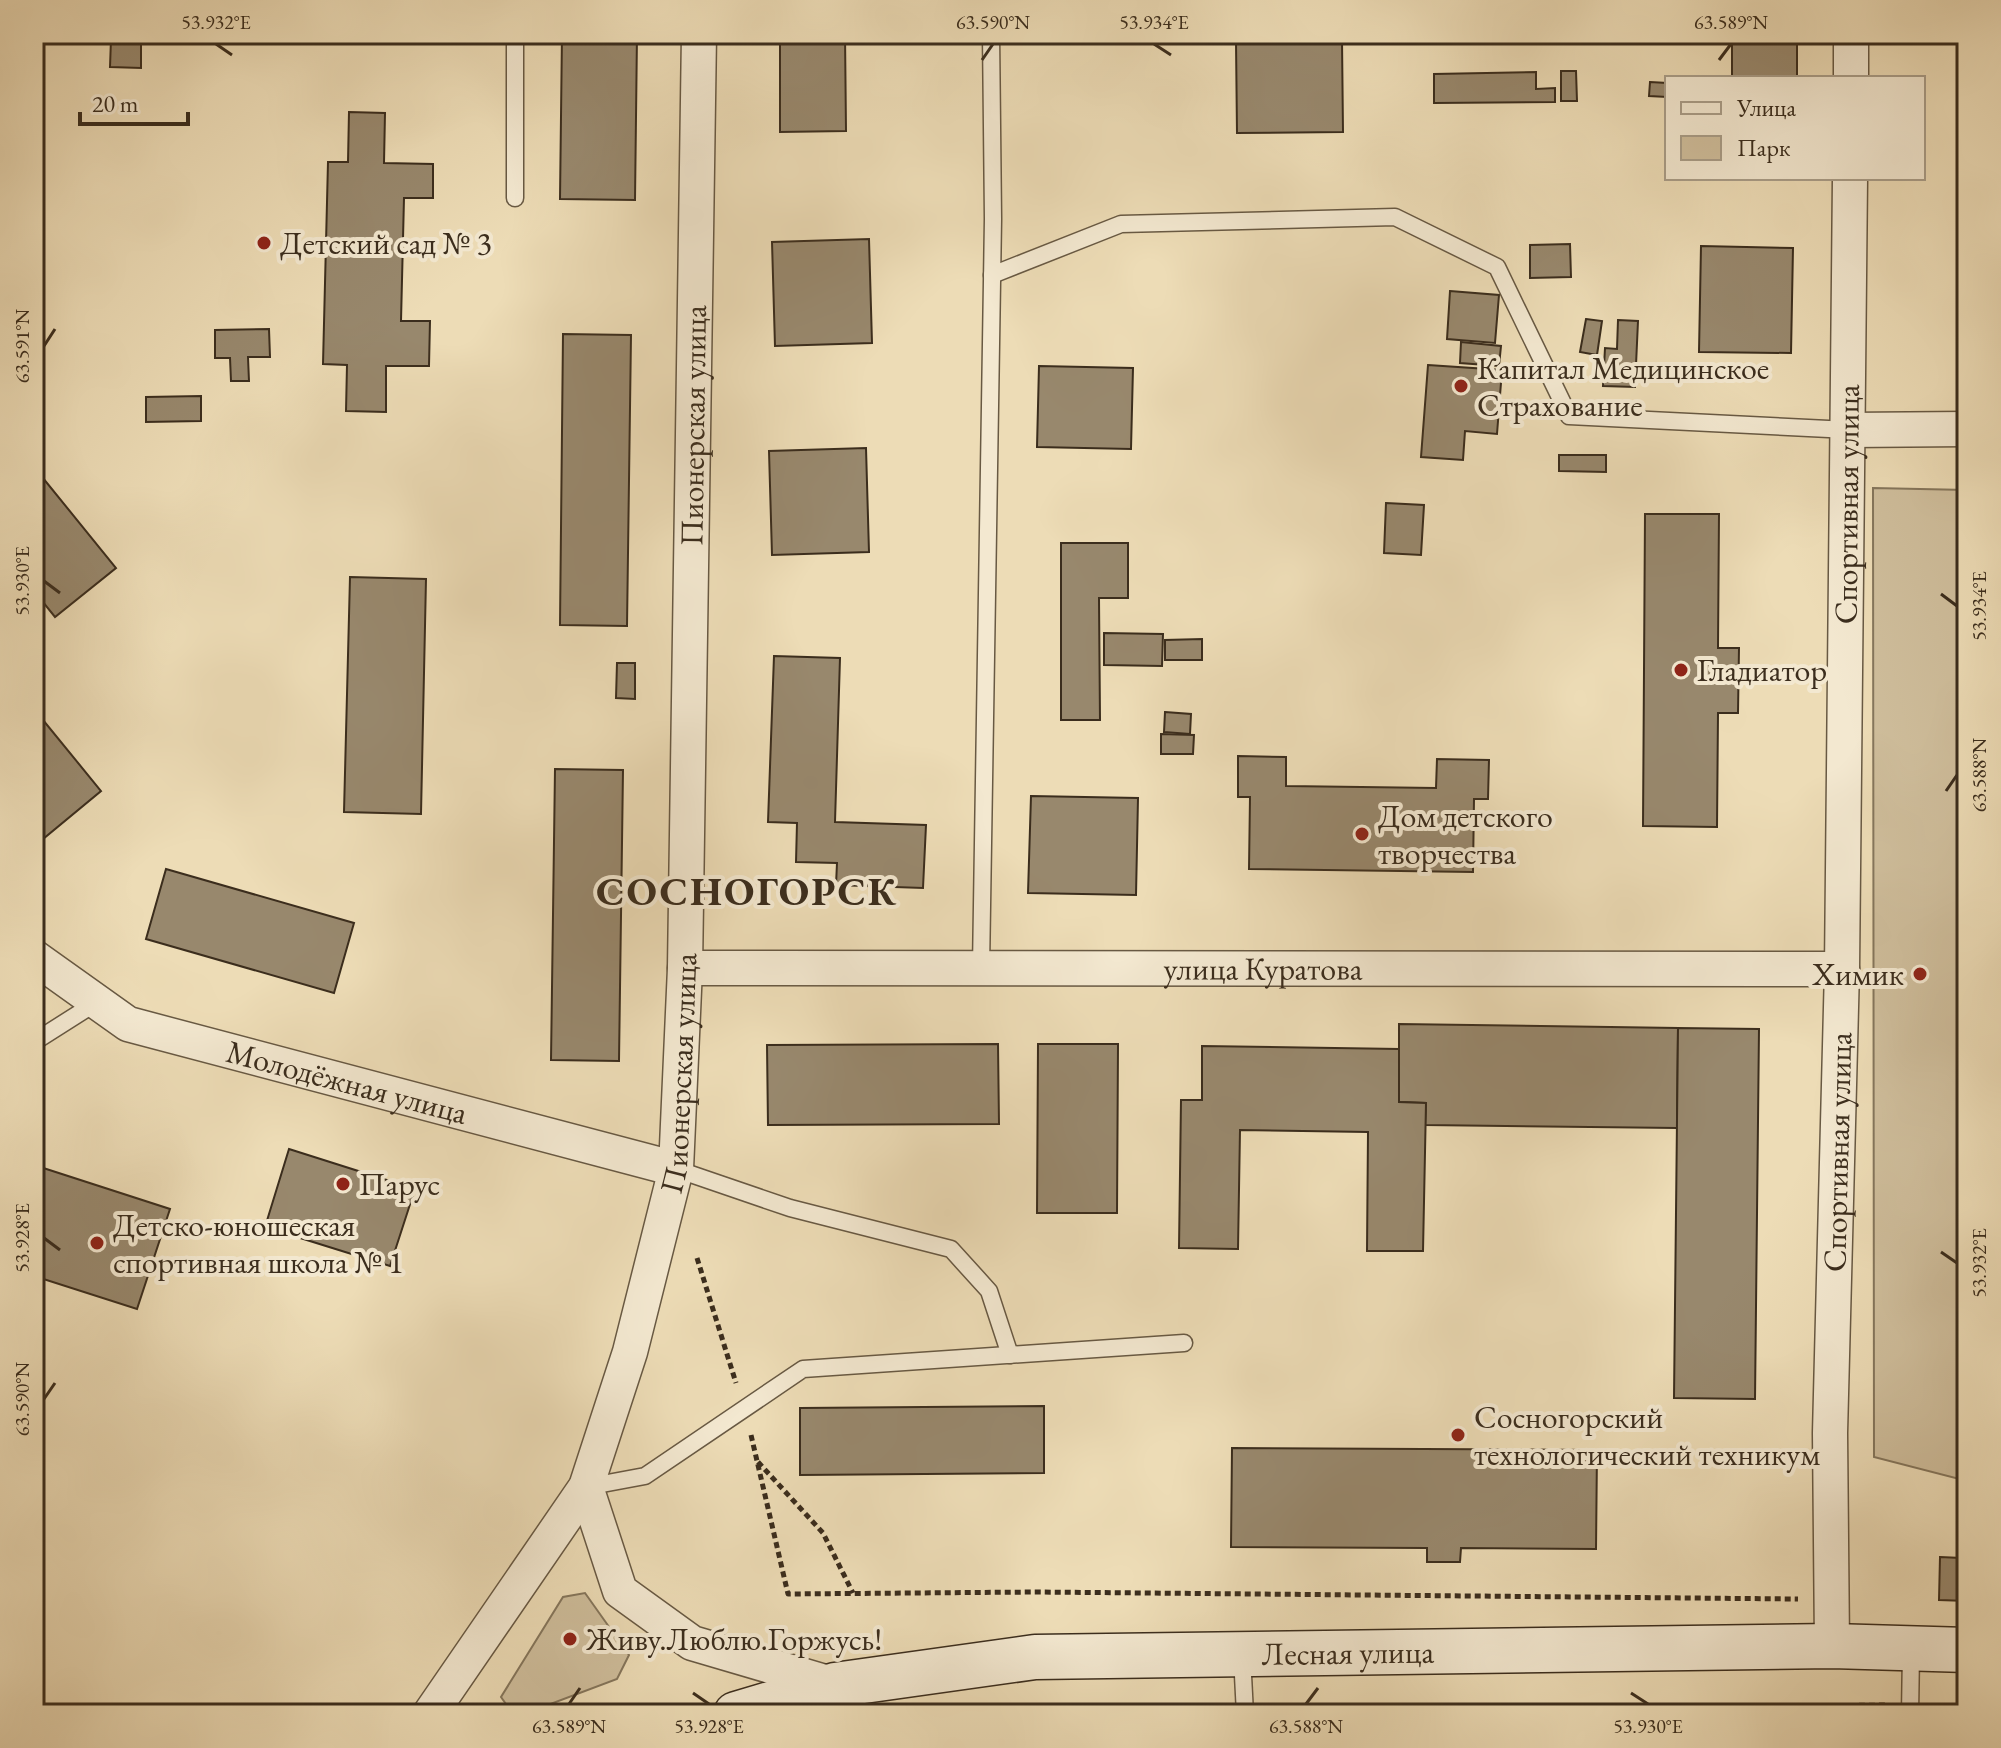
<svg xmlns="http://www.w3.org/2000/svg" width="2001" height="1748" viewBox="0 0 2001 1748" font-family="'EB Garamond',serif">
<rect width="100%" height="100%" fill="#eddcb6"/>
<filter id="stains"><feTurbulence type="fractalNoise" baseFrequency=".0025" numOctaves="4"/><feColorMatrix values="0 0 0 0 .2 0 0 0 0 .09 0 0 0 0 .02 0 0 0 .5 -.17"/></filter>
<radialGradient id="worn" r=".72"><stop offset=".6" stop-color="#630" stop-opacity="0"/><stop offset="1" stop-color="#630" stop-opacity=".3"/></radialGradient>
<g fill="#cfbe9c" stroke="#85765c" stroke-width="2">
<path d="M1873 488 1967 490V1481L1874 1457Z"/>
<path d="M585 1593 629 1655 617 1679 524 1714H513L501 1697 563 1597Z"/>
</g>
<g fill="#98886d" stroke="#3b2d1d" stroke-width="2">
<path d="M562 34H637L635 200 560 199Z"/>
<path d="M780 34H845L846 131 780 132Z"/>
<rect x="1732" y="34" width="65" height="44"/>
<path d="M111 39 141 40V68L110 67Z"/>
<path d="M1342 40 1343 132 1237 133 1236 42Z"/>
<path d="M1561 71H1576L1577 101H1561Z"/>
<path d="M1536 72V89L1555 88V102L1434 103V74Z"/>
<path d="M1650 82 1667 83V97L1649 96Z"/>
<path d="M349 112 385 113 384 163 433 164V198H404L401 321H430L429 366H386V412L346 411 347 365 323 364 328 162H348Z"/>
<path d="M869 239 872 343 775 346 772 242Z"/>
<path d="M1570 244 1571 277 1530 278V245Z"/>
<path d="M1701 246 1793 248 1791 353 1699 352Z"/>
<path d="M1450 291 1499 295 1495 343 1447 339Z"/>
<path d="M1586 319 1602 321 1597 355 1580 352Z"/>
<path d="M1618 320 1638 321 1635 387 1603 386 1605 348 1617 349Z"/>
<path d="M269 329 270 357H248L249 381H231L230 358H215V330Z"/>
<path d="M563 334 631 335 627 626 560 625Z"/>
<path d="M1461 342 1501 346 1499 366 1460 363Z"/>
<path d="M1428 365 1502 370 1497 434 1465 431 1463 460 1421 457Z"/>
<path d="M1039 366 1133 368 1131 449 1037 447Z"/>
<path d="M201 396V421L146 422V397Z"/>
<path d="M866 448 869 552 772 555 769 451Z"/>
<path d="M1559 455H1606V472L1559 471Z"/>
<path d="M34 467 116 568 55 617 34 591Z"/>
<path d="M1386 503 1424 505 1421 555 1384 553Z"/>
<path d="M1645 514H1719L1718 648H1739L1738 713H1718L1717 827 1643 826Z"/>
<path d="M1061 543H1128V598H1099L1100 720H1061Z"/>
<path d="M350 577 426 579 421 814 344 812Z"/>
<path d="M1104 633 1163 634 1162 666 1104 665Z"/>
<path d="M1202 639V660H1165V640Z"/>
<path d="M774 656 840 658 835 822 926 825 923 888 836 885 837 863 796 862 797 823 768 822Z"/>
<path d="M617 663H635V699L616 698Z"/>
<path d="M34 709 101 791 43 839 34 828Z"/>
<path d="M1165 712 1191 714 1190 734 1164 732Z"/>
<path d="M1161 734 1194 735 1193 754H1161Z"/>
<path d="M1238 756 1286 757V786L1436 788 1437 759 1489 760 1488 799H1474L1473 872 1249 869 1250 797H1238Z"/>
<path d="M555 769 623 770 619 1061 551 1060Z"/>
<path d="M1031 796 1138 798 1136 895 1028 893Z"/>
<path d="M166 869 354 923 334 993 146 939Z"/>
<path d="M1399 1024 1678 1028 1677 1128 1425 1125 1426 1103 1399 1102Z"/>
<path d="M1678 1028 1759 1029 1755 1399 1674 1398Z"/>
<path d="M998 1044 999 1124 768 1125 767 1045Z"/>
<path d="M1038 1044H1118L1117 1213H1037Z"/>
<path d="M1202 1046 1399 1049V1102L1426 1103 1423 1251H1367L1368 1132 1240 1130 1238 1249 1179 1248 1181 1100H1202Z"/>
<path d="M289 1149 415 1189 390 1266 265 1227Z"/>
<path d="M34 1165 170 1209 137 1309 34 1276Z"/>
<path d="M1044 1406V1473L800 1475V1408Z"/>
<path d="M1232 1448 1597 1450 1596 1549 1461 1548 1460 1562H1427V1548L1231 1547Z"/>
<path d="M1940 1557 1961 1558V1567H1967V1601L1939 1600Z"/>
</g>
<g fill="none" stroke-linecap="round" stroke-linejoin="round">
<g stroke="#685943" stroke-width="19">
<g id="service">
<path d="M515 198V34"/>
<path d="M992 275 1121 224 1395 217 1497 267 1569 416 1849 430"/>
<path d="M981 968 993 219 991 34"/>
<path d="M34 1042 97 1002"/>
<path d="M676 1169 790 1208 951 1249 989 1291 1010 1355"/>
<path d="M586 1487 645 1476 803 1369 1184 1343"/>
<path d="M1242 1656 1245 1714"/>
<path d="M1910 1714 1911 1652"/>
</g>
</g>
<g stroke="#685943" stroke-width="37">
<g id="minor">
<path d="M1851 78V34"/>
<path d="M1849 430 1967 429"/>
<path id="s1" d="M34 957 128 1024 676 1169"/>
<path id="s2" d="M685 968 1842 969"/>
<path d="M586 1487 620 1591 692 1643 835 1685"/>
<path id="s3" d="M1832 1646 1830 1433 1842 969 1850 178"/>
<path id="s4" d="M430 1714 586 1487 630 1352 676 1169 685 968 699 34"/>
</g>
</g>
<g stroke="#3b2d1d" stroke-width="47">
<g id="secondary">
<path id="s5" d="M736 1714 835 1685 1035 1657 1832 1646 1967 1650"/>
</g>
</g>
<g stroke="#3b2d1d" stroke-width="5" stroke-dasharray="6 4" stroke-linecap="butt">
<path d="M697 1258 736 1383"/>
<path d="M751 1435 788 1594 1037 1592 1798 1599"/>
<path d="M758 1462 823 1533 853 1593"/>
<path d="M1269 1713 1887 1705"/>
<path d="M1108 1714H1219"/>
</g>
<use href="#service" stroke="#f3e8d0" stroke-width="16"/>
<use href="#minor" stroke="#f3e8d0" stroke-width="34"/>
<use href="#secondary" stroke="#f3e8d0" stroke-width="44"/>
</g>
<path fill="none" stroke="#3b2d1d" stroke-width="3" d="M216 44 232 55M1154 44 1171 55M982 60 993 44M1719 60 1731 44M44 346 55 329M44 581 60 593M1941 594 1957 606M1946 791 1957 775M44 1238 60 1250M1941 1252 1957 1263M44 1399 55 1383M693 1693 709 1704M1631 1693 1648 1704M569 1704 580 1688M1306 1704 1318 1688"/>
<g fill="#8f2418" stroke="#f3e8d0" stroke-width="3">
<circle cx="264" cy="243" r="8"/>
<circle cx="1461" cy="386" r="8"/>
<circle cx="1681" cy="670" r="8"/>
<circle cx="1362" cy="834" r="8"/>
<circle cx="1920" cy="974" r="8"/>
<circle cx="343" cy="1184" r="8"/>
<circle cx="97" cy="1243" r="8"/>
<circle cx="1458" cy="1435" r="8"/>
<circle cx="570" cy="1639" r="8"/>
</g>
<g text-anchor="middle" stroke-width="8" stroke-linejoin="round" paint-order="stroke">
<g font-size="32" fill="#3b2d1d" stroke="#f3e8d0" text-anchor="start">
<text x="280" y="254">Детский сад № 3</text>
<text x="1477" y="379">Капитал Медицинское<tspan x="1477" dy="37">Страхование</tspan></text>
<text x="1697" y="681">Гладиатор</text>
<text x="1378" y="827">Дом детского<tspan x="1378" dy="37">творчества</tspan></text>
<text x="1904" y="985" text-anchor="end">Химик</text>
<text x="359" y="1195">Парус</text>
<text x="113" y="1236">Детско-юношеская<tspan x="113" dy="37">спортивная школа № 1</tspan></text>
<text x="1474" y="1428">Сосногорский<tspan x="1474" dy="37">технологический техникум</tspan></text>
<text x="586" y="1650">Живу.Люблю.Горжусь!</text>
</g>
<g font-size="32" fill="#3b2d1d" stroke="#f3e8d0">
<text dy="11" stroke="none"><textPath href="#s4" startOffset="1350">Пионерская улица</textPath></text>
<text dy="11" stroke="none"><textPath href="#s3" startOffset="1142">Спортивная улица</textPath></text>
<text dy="11" stroke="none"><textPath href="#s2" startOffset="578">улица Куратова</textPath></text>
<text dy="11" stroke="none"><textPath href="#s4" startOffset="702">Пионерская улица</textPath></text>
<text dy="11" stroke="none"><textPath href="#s1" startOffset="342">Молодёжная улица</textPath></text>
<text dy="11" stroke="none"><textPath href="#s3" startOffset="494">Спортивная улица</textPath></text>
<text dy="11" stroke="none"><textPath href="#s5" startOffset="618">Лесная улица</textPath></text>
</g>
<g font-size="40" font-weight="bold" letter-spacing="2" fill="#3b2d1d" stroke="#f3e8d0">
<text x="747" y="905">СОСНОГОРСК</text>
</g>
</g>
<rect width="2001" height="1748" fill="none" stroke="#eddcb6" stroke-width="88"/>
<rect x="1665" y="76" width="260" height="104" fill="#f3e8d0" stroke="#a99d88" stroke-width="2"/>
<rect x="1681" y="102" width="40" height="12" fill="#f3e8d0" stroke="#a99d88" stroke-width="2"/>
<text x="1737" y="116" font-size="24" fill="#3b2d1d">Улица</text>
<rect x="1681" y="136" width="40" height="24" fill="#cfbe9c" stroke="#a99d88" stroke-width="2"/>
<text x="1737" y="156" font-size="24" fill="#3b2d1d">Парк</text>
<path d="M80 112v12h108v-12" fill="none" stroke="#3b2d1d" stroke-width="4"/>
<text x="92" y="112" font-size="24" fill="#3b2d1d" stroke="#f3e8d0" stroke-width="6" paint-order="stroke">20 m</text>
<rect x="44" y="44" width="1913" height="1660" fill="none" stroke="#3b2d1d" stroke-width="3"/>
<g font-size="20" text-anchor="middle" fill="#3b2d1d">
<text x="216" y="29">53.932°E</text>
<text x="993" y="29">63.590°N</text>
<text x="1154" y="29">53.934°E</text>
<text x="1731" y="29">63.589°N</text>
<text transform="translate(22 346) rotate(-90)" y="7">63.591°N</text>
<text transform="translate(22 581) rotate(-90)" y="7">53.930°E</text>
<text transform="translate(1979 606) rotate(-90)" y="7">53.934°E</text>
<text transform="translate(1979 775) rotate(-90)" y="7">63.588°N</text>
<text transform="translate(22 1238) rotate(-90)" y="7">53.928°E</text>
<text transform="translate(1979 1263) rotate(-90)" y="7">53.932°E</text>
<text transform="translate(22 1399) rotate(-90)" y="7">63.590°N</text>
<text x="569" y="1733">63.589°N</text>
<text x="709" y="1733">53.928°E</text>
<text x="1306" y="1733">63.588°N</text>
<text x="1648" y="1733">53.930°E</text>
</g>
<rect width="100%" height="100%" filter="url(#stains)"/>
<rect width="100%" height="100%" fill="url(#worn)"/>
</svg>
